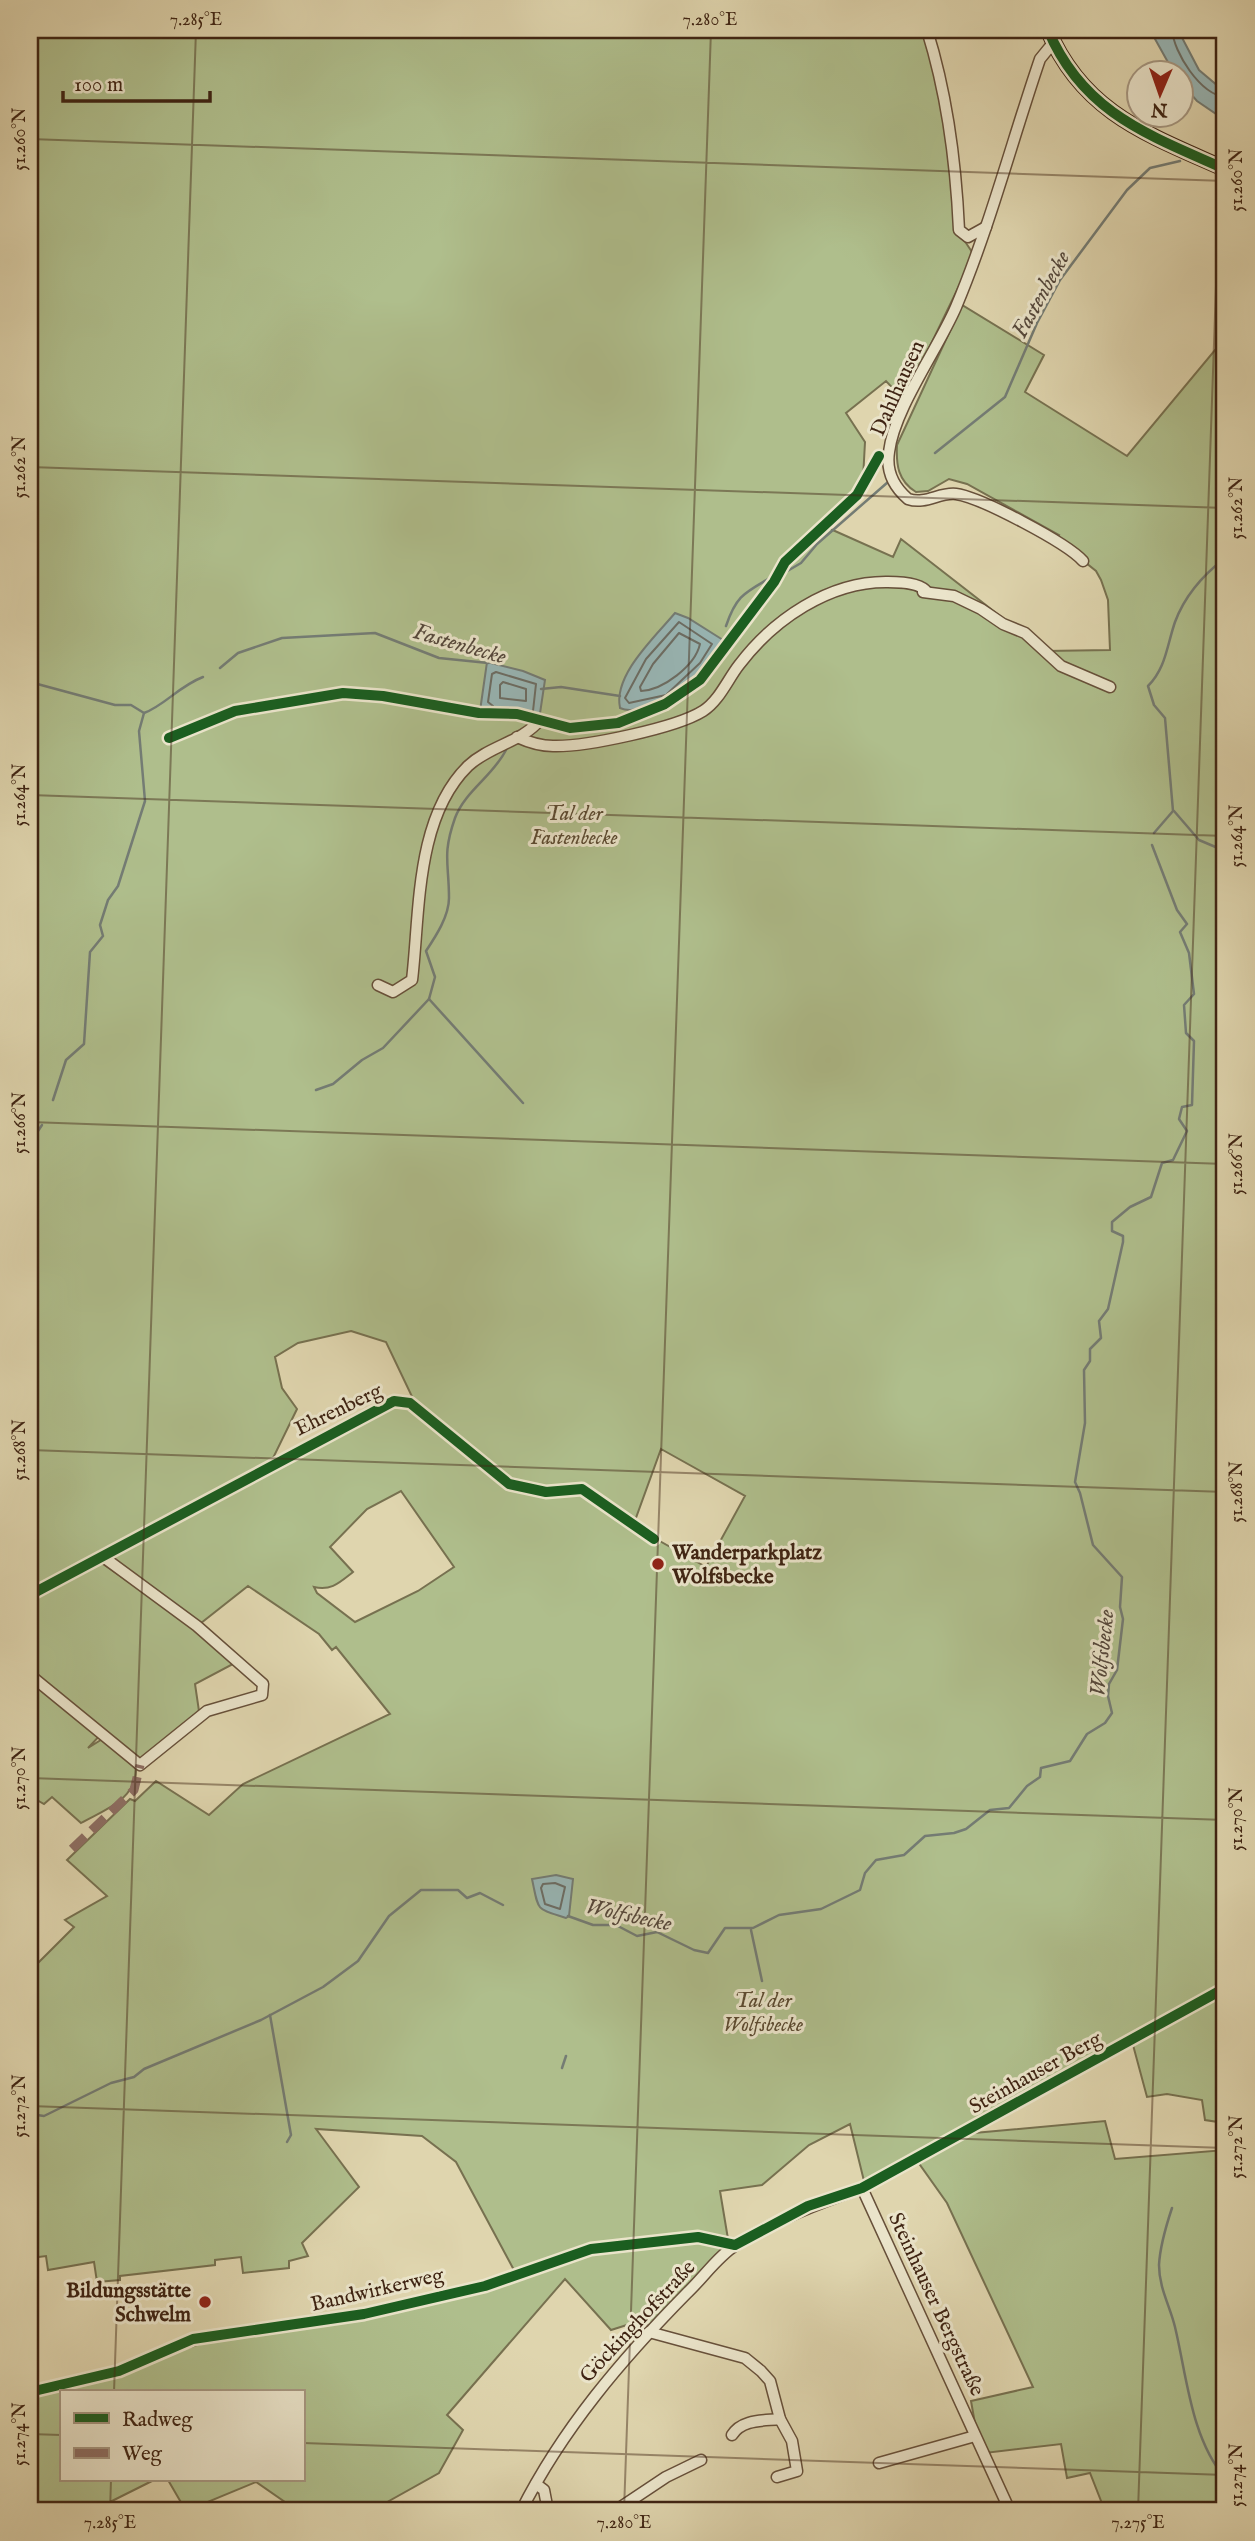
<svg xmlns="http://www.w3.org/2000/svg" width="1255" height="2541" viewBox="0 0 1255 2541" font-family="'IM FELL English',serif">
<rect width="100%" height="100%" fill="#dfd5ae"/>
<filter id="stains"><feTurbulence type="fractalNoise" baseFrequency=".00286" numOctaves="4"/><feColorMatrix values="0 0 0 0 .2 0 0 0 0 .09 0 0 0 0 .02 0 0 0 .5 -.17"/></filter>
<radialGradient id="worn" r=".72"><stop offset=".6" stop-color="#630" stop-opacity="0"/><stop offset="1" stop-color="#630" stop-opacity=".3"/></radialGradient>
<g fill="#afbe8c" stroke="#777150" stroke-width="2" fill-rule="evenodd">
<path d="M30 30H927L936 61 958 231 974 255 904 400 886 381 846 413 865 442 863 479 826 527 893 557 901 539 1045 651 1110 650 1108 600 1101 580 1096 571 1056 539 1059 535 967 484 949 479 928 491 916 492C898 481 896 465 897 445L962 305 1044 355 1025 392 1127 456 1225 338V1982L864 2181 850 2124 809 2145 762 2185 720 2191 729 2245 650 2325 633 2323 611 2330 565 2279 447 2415 463 2430 439 2473 371 2511H298L256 2482 186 2511 168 2480H303V2392H61V2480H154L108 2503 81 2511H30V2396L220 2338 342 2321 515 2272 456 2162 422 2136 316 2129 359 2187 302 2243 308 2256 289 2261V2268L243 2273 241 2257 215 2260V2265L120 2276V2280L97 2282 94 2262 48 2270 46 2256 30 2258V1971L74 1927 65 1920 107 1896 67 1860 130 1799 135 1801 156 1781 209 1815 243 1784 390 1714 336 1647 332 1650 319 1634 248 1586 196 1627 98 1557 30 1593ZM351 1331 386 1342 417 1407H388L275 1465 273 1458 297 1409 282 1388 275 1357 298 1343ZM661 1449 745 1496 706 1567 633 1526ZM401 1491 454 1567 418 1591 355 1622 317 1593 314 1587C331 1591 339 1583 353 1572L330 1547 367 1509Z"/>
<path d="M96 1563 103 1564 195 1628 233 1664 195 1684 199 1711 140 1761 103 1732 88 1748 104 1738 136 1769C136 1800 104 1810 81 1823L52 1797 44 1804 30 1796V1598Z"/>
<path d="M1225 1994V2123L1205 2120 1202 2100 1167 2094 1147 2097 1133 2045Z"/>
<path d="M1105 2121 1115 2159 1225 2150V2511H1105L1090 2473 1067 2478 1061 2444 985 2453 977 2435 971 2401 1033 2387 947 2203 918 2162 974 2133Z"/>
</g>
<g fill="#98b6b5" stroke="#747c74" stroke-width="2">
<path d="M1150 30H1178L1199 70 1225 92V120L1197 101 1182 84V74L1174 73Z"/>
<path d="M675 613 688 618 723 640C703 672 685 698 647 707 637 709 629 712 620 708 613 675 655 637 675 613Z"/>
<path d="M487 662 523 671 545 680 539 720 480 711Z"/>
<path d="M556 1875 573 1879 569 1916 566 1918C535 1908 539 1912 532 1879Z"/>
</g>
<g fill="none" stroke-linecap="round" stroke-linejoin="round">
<g stroke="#6c6d64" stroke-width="2">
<path d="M1172 30C1174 53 1200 94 1225 97"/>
<path d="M679 633 700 644C695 666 663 690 641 691L640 687 653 664Z"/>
<path d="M503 682 526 689V701L500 698V685Z"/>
<path d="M666 695 629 703 625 698 646 659 679 622 712 644 700 663 667 694"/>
<path d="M493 706 488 702 492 674 496 672 536 684 533 711"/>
<path d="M555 1883 565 1887 560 1909 545 1904 541 1888 543 1884Z"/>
</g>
<g stroke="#747c74" stroke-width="2.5">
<path d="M1190 101 1192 91"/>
<path d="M935 453 1005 397 1037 323 1060 280 1127 190 1150 168 1180 161"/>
<path d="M784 573 801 563 817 544 888 482"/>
<path d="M726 626C736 596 744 593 770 578"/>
<path d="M220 668 238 653 282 638 375 633 439 658 488 663"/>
<path d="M30 682 115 705H131L144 713C164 706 179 686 203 677"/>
<path d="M541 689 561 687 620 696"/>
<path d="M506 750C493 776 465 791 455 818 442 855 449 863 449 898 449 916 436 936 426 951L435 977 429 999 523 1103"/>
<path d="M1174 811 1199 840 1225 851"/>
<path d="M1154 833 1173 811 1165 718 1154 705 1148 686C1166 668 1167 645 1175 622 1185 595 1203 575 1225 558"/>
<path d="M316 1090 333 1084 362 1060 383 1048 429 999"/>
<path d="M53 1100 66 1060 84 1044 90 952 103 936 100 925 108 900 118 886 145 801 139 731 144 713"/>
<path d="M30 1143 42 1125"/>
<path d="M568 1916 593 1925H616L637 1936 657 1932 694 1950 708 1953 725 1928H753L779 1915 821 1909 860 1890 865 1873 876 1860 904 1855 925 1836 954 1833 966 1829 990 1810 1009 1808 1027 1786 1040 1777 1041 1768 1070 1761 1087 1734 1105 1723 1112 1713 1108 1696 1109 1684 1117 1670 1123 1619 1120 1607 1122 1577 1093 1545 1080 1493 1075 1482 1085 1423 1084 1370 1090 1361V1349L1101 1338 1099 1321 1108 1309 1123 1242V1236L1112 1231V1222L1130 1207 1151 1197 1162 1163 1173 1160 1187 1131 1179 1119 1182 1107 1192 1105 1194 1041 1186 1033 1184 1005 1194 994 1189 953 1180 932 1187 924 1177 910 1152 845"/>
<path d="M751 1930 762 1981"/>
<path d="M760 2004 762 1997"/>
<path d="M270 2015 291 2135 287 2142"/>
<path d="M562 2068 566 2056"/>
<path d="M30 2114 44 2116 111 2083 134 2077 144 2069 261 2020 323 1987 358 1961 389 1916 421 1890H458L467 1898 480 1893 503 1905"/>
<path d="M1172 2208C1166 2226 1160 2246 1159 2265 1159 2288 1170 2306 1175 2327 1187 2377 1191 2438 1225 2478"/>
</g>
<g stroke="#67503a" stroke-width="13">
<g id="minor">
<path d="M927 30C947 94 956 163 959 230L968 237 986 227"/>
<path d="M1053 43 1040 59C1012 141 990 226 956 307 938 349 894 409 889 452 886 471 894 487 908 499 926 505 939 492 956 494 980 497 1067 543 1083 561"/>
<path d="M923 592 954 596 981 609 1003 624 1025 633 1061 666 1110 687"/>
<path d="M517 737C528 742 541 746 553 746 585 747 676 728 703 711 719 701 728 679 739 665 773 620 829 581 888 582 899 582 921 583 927 592"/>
<path d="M169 738 235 711 343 693 383 696 479 713 517 714 570 728 618 723 665 704 700 680 774 582 785 562 857 495 879 456"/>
<path d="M378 985 393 992 412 980C420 913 415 818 468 766 489 746 522 742 540 720"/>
<path d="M30 1595 394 1401 410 1403 509 1484 546 1492 582 1489 654 1539"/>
<path d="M30 1675 140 1765 207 1711 262 1695 263 1684 197 1626 102 1556"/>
<path d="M862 2188 1010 2511"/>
<path d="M649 2332 745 2358 761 2371 770 2381 780 2419 792 2441 797 2471 777 2477"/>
<path d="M30 2392 119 2371 193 2339 364 2314 485 2286 591 2249 698 2237 735 2245"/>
<path d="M732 2435C742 2419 763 2421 780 2419"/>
<path d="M879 2463 975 2436"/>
<path d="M536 2484 544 2490 548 2511"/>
<path d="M521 2511C563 2428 622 2359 687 2293 703 2278 718 2256 736 2245 775 2220 819 2203 862 2188L1225 1988"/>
<path d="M615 2511 666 2477 701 2460"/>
</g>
</g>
<g stroke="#3f2413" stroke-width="17">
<path id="major" d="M1048 30C1083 113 1149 135 1225 169"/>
</g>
<use href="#minor" stroke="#eae4ca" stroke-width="10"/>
<use href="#major" stroke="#e0ba77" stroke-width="14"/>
<path stroke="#8d6e63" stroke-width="9" stroke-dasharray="18 9" stroke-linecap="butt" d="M72 1849 134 1790 140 1765"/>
<g stroke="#eae4ca" stroke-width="15">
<g id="cycleway">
<path d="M1048 30C1083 113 1149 135 1225 169"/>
<path d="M169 738 235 711 343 693 383 696 479 713 517 714 570 728 618 723 665 704 700 680 774 582 785 562 857 495 879 456"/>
<path d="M30 1595 394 1401 410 1403 509 1484 546 1492 582 1489 654 1539"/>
<path d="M30 2392 119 2371 193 2339 364 2314 485 2286 591 2249 698 2237 735 2245 808 2206 862 2188 1225 1988"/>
</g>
</g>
<use href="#cycleway" stroke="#1b5e20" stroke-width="10"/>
</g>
<path fill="none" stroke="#3f2413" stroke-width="2" stroke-opacity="0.45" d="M30 139 1225 181M30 467 1225 508M30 795 1225 836M30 1122 1225 1164M30 1450 1225 1492M30 1778 1225 1820M30 2106 1225 2148M114 2392 196 30M30 2434 61 2435M303 2443 1225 2475M110 2511 111 2480M624 2511 711 30M1138 2511 1225 30"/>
<g fill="#8f2418" stroke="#eae4ca" stroke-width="2.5">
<circle cx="658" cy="1564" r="7"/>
<circle cx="205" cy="2302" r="7"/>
</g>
<g text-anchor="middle" stroke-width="6" stroke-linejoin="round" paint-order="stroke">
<g font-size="21" fill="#3f2413" stroke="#eae4ca">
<text transform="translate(897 388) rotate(-66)" y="7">Dahlhausen</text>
<text transform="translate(338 1409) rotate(-26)" y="7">Ehrenberg</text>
<text transform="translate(1035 2072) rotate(-29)" y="7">Steinhauser Berg</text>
<text transform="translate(377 2289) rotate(-13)" y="7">Bandwirkerweg</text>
<text transform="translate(937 2304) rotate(65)" y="7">Steinhauser Bergstraße</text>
<text transform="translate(637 2321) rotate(-47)" y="7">Göckinghofstraße</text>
</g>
<g font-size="21" font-style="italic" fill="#5b4a31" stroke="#eae4ca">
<text x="574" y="820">Tal der<tspan x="574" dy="24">Fastenbecke</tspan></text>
<text x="763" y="2007">Tal der<tspan x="763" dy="24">Wolfsbecke</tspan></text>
</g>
<g font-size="21" font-weight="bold" fill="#3f2413" stroke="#eae4ca" text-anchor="start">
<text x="672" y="1559">Wanderparkplatz<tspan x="672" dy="24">Wolfsbecke</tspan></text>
<text x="191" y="2297" text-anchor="end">Bildungsstätte<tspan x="191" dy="24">Schwelm</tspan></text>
</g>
<g font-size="23" font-style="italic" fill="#55483c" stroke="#eae4ca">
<text transform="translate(1040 294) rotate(-61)" y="8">Fastenbecke</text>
<text transform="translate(460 643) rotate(16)" y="8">Fastenbecke</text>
<text transform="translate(1101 1653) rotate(-84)" y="8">Wolfsbecke</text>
<text transform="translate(629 1914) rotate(12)" y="8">Wolfsbecke</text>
</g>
</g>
<rect width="1255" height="2541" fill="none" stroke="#dfd5ae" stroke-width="77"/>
<rect x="60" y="2390" width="245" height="91" fill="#eae4ca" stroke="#a69781" stroke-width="2"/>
<rect x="74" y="2413" width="35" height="10" fill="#1b5e20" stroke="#a69781" stroke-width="2"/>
<text x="122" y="2426" font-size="21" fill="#3f2413">Radweg</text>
<rect x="74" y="2448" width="35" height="10" fill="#8d6e63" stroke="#a69781" stroke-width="2"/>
<text x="122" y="2460" font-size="21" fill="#3f2413">Weg</text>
<g transform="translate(1160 94) rotate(182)"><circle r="33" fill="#eae4ca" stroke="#a69781" stroke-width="2"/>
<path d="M0-5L12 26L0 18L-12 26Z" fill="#8f2418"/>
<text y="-10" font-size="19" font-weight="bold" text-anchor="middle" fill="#3f2413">N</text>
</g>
<path d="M63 91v10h147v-10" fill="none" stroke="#3f2413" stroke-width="3.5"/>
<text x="74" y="91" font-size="21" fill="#3f2413" stroke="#eae4ca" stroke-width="5" paint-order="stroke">100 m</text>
<rect x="38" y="38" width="1178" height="2464" fill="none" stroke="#3f2413" stroke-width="2.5"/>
<g font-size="18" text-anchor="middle" fill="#3f2413">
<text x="196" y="25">7.285°E</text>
<text x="710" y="25">7.280°E</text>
<text transform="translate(19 139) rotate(-90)" y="6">51.260°N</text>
<text transform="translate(1236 180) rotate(-90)" y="6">51.260°N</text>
<text transform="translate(19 467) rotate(-90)" y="6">51.262°N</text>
<text transform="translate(1236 508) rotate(-90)" y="6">51.262°N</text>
<text transform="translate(19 795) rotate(-90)" y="6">51.264°N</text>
<text transform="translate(1236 836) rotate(-90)" y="6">51.264°N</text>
<text transform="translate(19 1123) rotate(-90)" y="6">51.266°N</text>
<text transform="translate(1236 1164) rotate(-90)" y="6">51.266°N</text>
<text transform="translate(19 1450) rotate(-90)" y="6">51.268°N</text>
<text transform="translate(1236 1492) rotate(-90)" y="6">51.268°N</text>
<text transform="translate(19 1778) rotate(-90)" y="6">51.270°N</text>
<text transform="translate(1236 1819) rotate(-90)" y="6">51.270°N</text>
<text transform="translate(19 2106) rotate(-90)" y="6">51.272°N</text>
<text transform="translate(1236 2147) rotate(-90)" y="6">51.272°N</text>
<text transform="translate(19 2434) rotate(-90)" y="6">51.274°N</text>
<text transform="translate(1236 2475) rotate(-90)" y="6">51.274°N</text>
<text x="110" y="2528">7.285°E</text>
<text x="624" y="2528">7.280°E</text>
<text x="1138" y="2528">7.275°E</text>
</g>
<rect width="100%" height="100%" filter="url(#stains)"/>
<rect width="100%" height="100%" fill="url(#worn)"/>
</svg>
